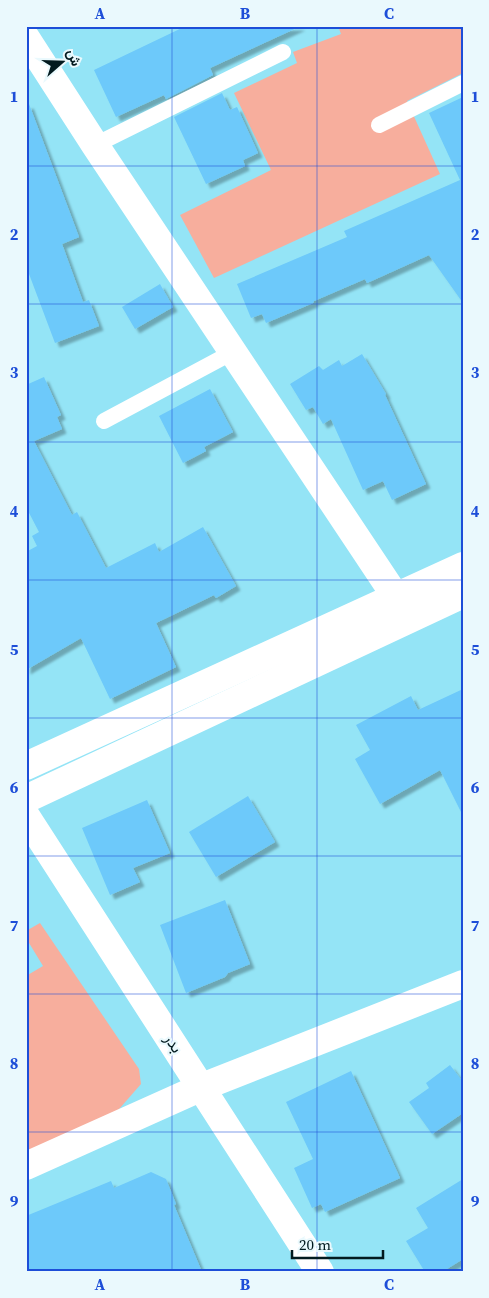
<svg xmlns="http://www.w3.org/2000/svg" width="489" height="1298" viewBox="0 0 489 1298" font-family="'Source Serif 4',Vazirmatn,serif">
<defs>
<filter id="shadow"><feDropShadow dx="4.5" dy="4.5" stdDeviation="1" flood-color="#0004"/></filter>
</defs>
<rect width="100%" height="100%" fill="#94e4f6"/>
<g fill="#f7ae9d">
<path d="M338 26H463V73L407 101 440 174 214 278 180 215 271 170 234 93 297 63 293 52 341 34Z"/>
<path d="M40 923 139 1069 141 1084 106 1124 26 1161V976L43 966 26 938V931Z"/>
</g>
<g fill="#6dc9fa" filter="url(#shadow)">
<path d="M186 26H301L210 68 213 75 166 99 164 95 116 117 94 70Z"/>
<path d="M222 93 230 110 237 107 258 153 243 160 245 166 206 184 174 117Z"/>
<path d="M463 97V303L429 255 367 283 365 279 314 301 313 303 266 323 262 314 251 318 237 284 347 237 344 231 460 180 429 113Z"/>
<path d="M29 104 79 237 62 244 83 302 89 300 99 326 55 343 26 266V105Z"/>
<path d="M160 284 173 307 135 329 122 307Z"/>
<path d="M362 354 386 394 385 395 426 484 392 500 383 481 363 490 331 419 323 424 313 407 306 410 290 384 319 366 323 370 339 360 342 366Z"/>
<path d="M44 377 61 415 57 417 62 429 34 441 72 515 77 512 106 568 155 543 159 552 203 527 236 586 216 598 214 595 156 623 176 667 110 699 81 638 26 670V552L37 546 32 536 39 532 26 507V385Z"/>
<path d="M210 389 233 432 204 447 206 451 183 463 159 416Z"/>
<path d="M463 689V816L440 770 380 804 355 759 370 750 356 725 411 696 418 710Z"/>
<path d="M248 796 275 842 216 877 189 832Z"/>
<path d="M147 800 170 853 133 868 140 882 110 895 82 828Z"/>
<path d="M225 900 250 964 228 973 225 977 186 993 160 925Z"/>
<path d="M450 1065 463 1082V1113L432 1134 409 1102 429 1088 426 1083Z"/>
<path d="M351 1071 400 1178 325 1212 321 1204 312 1208 294 1168 313 1159 286 1102Z"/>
<path d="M151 1172 166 1179 176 1204 174 1205 202 1272H26V1216L111 1181 114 1188Z"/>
<path d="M463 1179V1259L442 1272H425L406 1241 428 1228 416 1208Z"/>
</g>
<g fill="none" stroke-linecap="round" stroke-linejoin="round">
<g stroke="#fff" stroke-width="16">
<path d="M379 125 463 83"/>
<path d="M95 145 283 52"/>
<path d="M104 421 233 352"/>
</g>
<g stroke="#fff" stroke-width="28">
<path d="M26 38 95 145 396 597"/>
<path d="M26 766 463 566"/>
<path d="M26 799 463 594"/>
<path d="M26 816 320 1272"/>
<path d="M26 1166 202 1087 463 984"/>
</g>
</g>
<path fill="none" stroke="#1d4ed8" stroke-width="1" stroke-opacity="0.55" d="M172 26V1272M317 26V1272M26 166H463M26 304H463M26 442H463M26 580H463M26 718H463M26 856H463M26 994H463M26 1132H463"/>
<g text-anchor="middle" stroke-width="4.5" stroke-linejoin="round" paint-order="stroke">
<g font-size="16" fill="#021a1f" stroke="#eaf9fd">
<text transform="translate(174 1043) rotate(57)" y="6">بدر</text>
</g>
</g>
<rect width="489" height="1298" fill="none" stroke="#eaf9fd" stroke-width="55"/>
<g transform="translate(62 62) rotate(70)" stroke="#eaf9fd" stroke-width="4" paint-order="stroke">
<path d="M0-4L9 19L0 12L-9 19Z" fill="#021a1f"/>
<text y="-8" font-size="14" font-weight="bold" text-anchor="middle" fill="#021a1f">ش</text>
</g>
<path d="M292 1250v8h91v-8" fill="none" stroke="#021a1f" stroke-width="2.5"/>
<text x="299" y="1250" font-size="15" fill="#021a1f" stroke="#eaf9fd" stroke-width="4" paint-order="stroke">20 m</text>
<rect x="28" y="28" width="434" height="1242" fill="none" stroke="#1d4ed8" stroke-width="2"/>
<g font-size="16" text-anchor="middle" font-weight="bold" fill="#1d4ed8">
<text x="100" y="19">A</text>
<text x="245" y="19">B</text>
<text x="389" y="19">C</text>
<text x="14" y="102">1</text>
<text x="475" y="102">1</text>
<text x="14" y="240">2</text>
<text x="475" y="240">2</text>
<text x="14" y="378">3</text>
<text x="475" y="378">3</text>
<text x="14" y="517">4</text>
<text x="475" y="517">4</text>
<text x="14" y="655">5</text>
<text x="475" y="655">5</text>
<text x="14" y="793">6</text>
<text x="475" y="793">6</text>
<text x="14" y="931">7</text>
<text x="475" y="931">7</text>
<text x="14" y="1069">8</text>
<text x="475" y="1069">8</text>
<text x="14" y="1207">9</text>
<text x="475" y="1207">9</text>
<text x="100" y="1290">A</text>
<text x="245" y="1290">B</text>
<text x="389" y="1290">C</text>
</g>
</svg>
